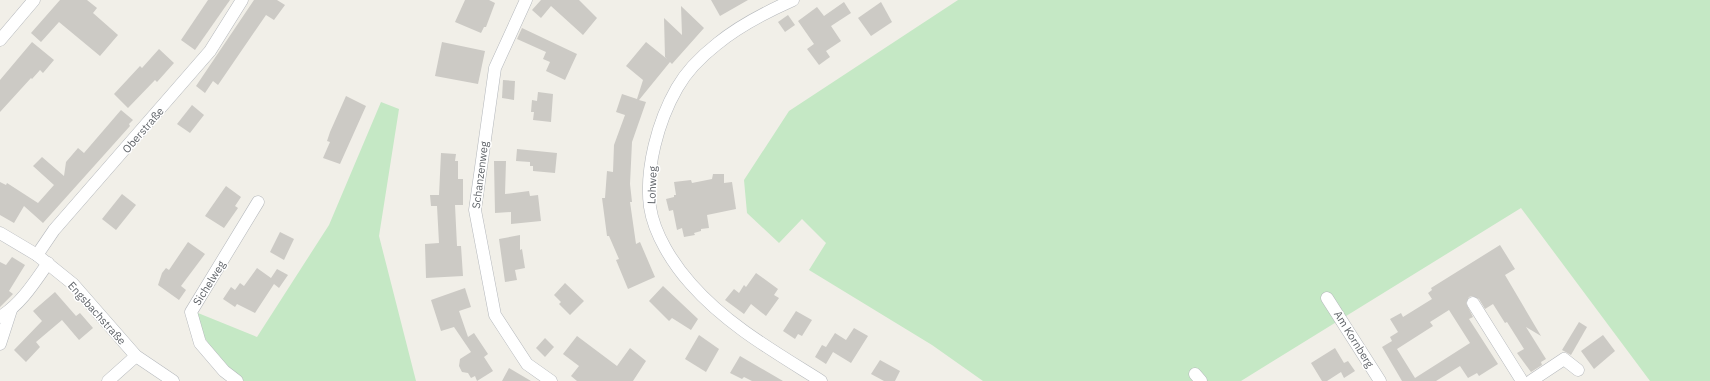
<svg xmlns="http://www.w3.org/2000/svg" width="1710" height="381" viewBox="0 0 1710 381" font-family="'IBM Plex Sans',sans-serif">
<rect width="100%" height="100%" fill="#f1efe8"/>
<g fill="#c5e8c5">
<path d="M958 0H1710V381H1650L1521 208 1241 381H983L932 345 809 270 826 243 802 219 779 243 747 213 744 180 789 111Z"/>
<path d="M381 102 399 109 379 236 416 381H244C226 367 197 338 198 313L257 337 329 225Z"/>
</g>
<g fill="#cccac5" fill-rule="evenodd">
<path d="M60 0H87L97 8 93 13 118 35 100 56 59 22 41 42 31 33Z"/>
<path d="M208 0H230L195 50 181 40Z"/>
<path d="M254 0H277L285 5 274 20 266 15 218 85 213 81 205 93 196 86Z"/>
<path d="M465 0H489L495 3 486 27H484L481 33 455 22Z"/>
<path d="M541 0H579L597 18 583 35 551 6 541 18 532 10Z"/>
<path d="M711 0H748L720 16Z"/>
<path d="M844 2 851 13 831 26 841 41 826 51 830 57 819 65 807 49 814 44 798 21 817 7 824 16Z"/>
<path d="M881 2 892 22 871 36 858 18Z"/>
<path d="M681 6 704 28 672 64 670 62 639 100 646 102 632 142 630 184 632 202H630L636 244 640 242 655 277 628 289 616 260 619 259 609 236H607L602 198H605L607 171 613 172 614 145 625 115 616 112 622 94 637 99 643 80 626 66 646 42 667 59 665 57 664 18 682 35Z"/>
<path d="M788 15 795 25 785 32 778 22Z"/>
<path d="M522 28 577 54 565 80 546 71 550 62 543 59 546 52 517 39Z"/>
<path d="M32 42 54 60 43 73 40 70 32 79 31 78 0 112V80Z"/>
<path d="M442 42 485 51 478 84 435 76Z"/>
<path d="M159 49 174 63 157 82 155 80 128 108 114 94 140 66 142 68Z"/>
<path d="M503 80 515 81 514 100 502 98Z"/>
<path d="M538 92 553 94 551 122 533 120 534 112H531L532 100 537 101Z"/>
<path d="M346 96 366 106 340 164 323 158 330 142 327 141 330 132Z"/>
<path d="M192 105 204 115 190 133 177 124Z"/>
<path d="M121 110 133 120 129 124 130 126 43 223 24 206 14 223 0 215V182L6 185 7 183 38 203 54 185 33 166 42 157 64 176 66 162 78 148 84 153Z"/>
<path d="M517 149 557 153 555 173 533 171V166H530V162L516 161Z"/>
<path d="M441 153 456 154 455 161H458V179H463V205H455L457 246H461L463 276 426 278 425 244 439 243 437 206H431L430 195H439Z"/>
<path d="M494 161H506L505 194 529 191 530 196 538 195 541 221 511 224V212L495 213Z"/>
<path d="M713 174H724V183L732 182 736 209 707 215 709 228 701 229V231L694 233 695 235 684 237 682 228 677 230 673 210 669 211 666 199 674 197V195H676L674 182 691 180 692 183 712 179Z"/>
<path d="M226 186 241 197 235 206 238 208 224 228 205 216Z"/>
<path d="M122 194 136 205 116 230 102 219Z"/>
<path d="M280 232 294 239 284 260 270 252Z"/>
<path d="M520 235V250L522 249 525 268 515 270 517 280 505 282 499 239Z"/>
<path d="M188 242 205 254 181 286 186 290 179 300 158 285 162 273 166 268 169 270Z"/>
<path d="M1500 245 1515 269 1505 275 1541 336 1526 327 1546 359 1541 362 1542 365 1531 372 1517 353 1524 349 1507 322 1505 323 1493 304 1485 309 1479 299 1472 296 1469 297 1466 303 1473 317 1469 319 1498 364 1479 376 1477 373 1468 378 1460 366 1436 381H1402L1382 347 1392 341 1390 337 1398 332 1390 319 1401 313 1403 317 1432 299 1428 293 1432 290 1431 288ZM1449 310 1470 343 1415 378 1397 349 1433 326 1430 322Z"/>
<path d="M12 257 25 265 9 291 13 294 0 307V262L6 265Z"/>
<path d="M257 268 271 278 277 269 288 275 279 288 274 284 255 313 237 304 235 307 223 299 231 287 235 290 240 283 244 286Z"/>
<path d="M756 273 778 289 774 295 779 298 766 316 751 304 744 314 725 300 734 289 739 293 744 285 746 287Z"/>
<path d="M565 283 584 301 570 315 559 304 561 302 554 295Z"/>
<path d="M663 286 698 319 691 330 672 318 669 321 649 301Z"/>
<path d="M465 288 471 307 459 311 468 337 474 333 488 354 484 357 493 371 477 381 475 376 471 378 468 373 462 372 459 366 460 359 471 352 454 327 441 331 431 300Z"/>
<path d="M55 292 76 316 80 313 93 328 79 340 62 320 36 342 40 347 26 362 14 350 42 321 33 311Z"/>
<path d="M796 311 812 320 802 336 798 334 795 339 783 331Z"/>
<path d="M1579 322 1587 327 1571 355 1562 350Z"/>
<path d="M854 328 868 336 851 363 833 352 826 364 815 357 822 345 826 347 835 333 846 340Z"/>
<path d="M699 335 719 349 706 372 685 359Z"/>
<path d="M1603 335 1615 351 1594 369 1581 351Z"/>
<path d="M577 336 617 366 630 348 646 361 633 381H577L571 376 579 366 563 354Z"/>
<path d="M545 338 554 347 545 357 536 348Z"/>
<path d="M1335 348 1344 363 1348 361 1355 371 1344 378 1341 372 1327 381H1322L1311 363Z"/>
<path d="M740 356 783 381H752L744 377 742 379 730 373Z"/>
<path d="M880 360 900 371 895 381H884L871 374Z"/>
<path d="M509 368 531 381H502Z"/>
</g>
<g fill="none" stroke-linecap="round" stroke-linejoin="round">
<g stroke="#b5b8bc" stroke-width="13">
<g id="street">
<path d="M526 0 495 68 475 210 495 315 527 364 551 381"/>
<path d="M793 0C766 12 740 25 717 44 703 55 686 72 677 88 658 121 645 169 650 207 654 234 673 264 691 284 727 325 775 352 821 381"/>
<path d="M0 40 34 0"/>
<path d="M0 233 37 255 73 284 136 356 173 381"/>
<path d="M37 255 54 230 210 51 242 0"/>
<path d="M1327 298 1380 381"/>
<path d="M1473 303 1522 381"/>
<path d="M0 317C21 304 34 283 48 263"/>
<path d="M0 344 11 310"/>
<path d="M1195 374 1201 381"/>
<path d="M108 381 136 356"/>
<path d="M237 381 224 371 200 343 191 312 258 202"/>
<path d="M1531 381 1564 359 1578 370"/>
</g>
</g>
<use href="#street" stroke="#fff" stroke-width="12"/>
</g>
<g text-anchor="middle" stroke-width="3" stroke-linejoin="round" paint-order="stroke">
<g font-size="11" fill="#5f6368" stroke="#fff">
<text transform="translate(143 130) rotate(-49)" y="4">Oberstraße</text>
<text transform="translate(480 175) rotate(-83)" y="4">Schanzenweg</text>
<text transform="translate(652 185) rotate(-88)" y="4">Lohweg</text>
<text transform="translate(209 283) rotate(-58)" y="4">Sichelweg</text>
<text transform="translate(97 313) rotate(48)" y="4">Engsbachstraße</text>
<text transform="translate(1354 339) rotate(58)" y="4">Am Kornberg</text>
</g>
</g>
</svg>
